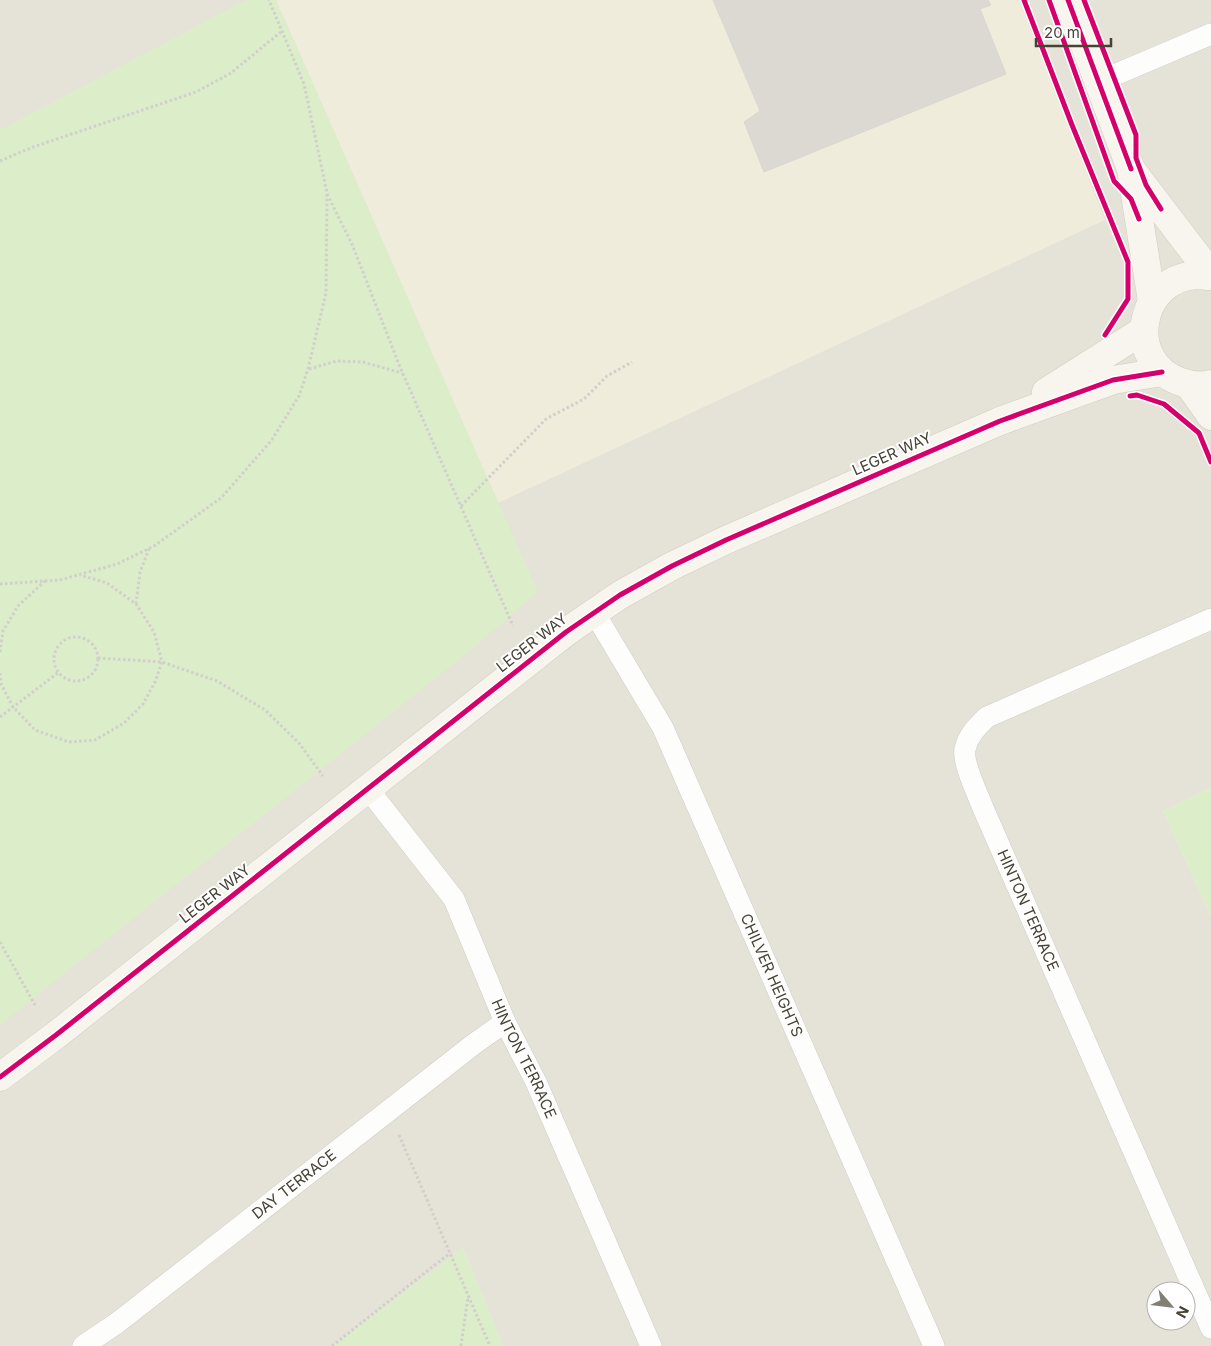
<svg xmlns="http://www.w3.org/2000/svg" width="1211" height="1346" viewBox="0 0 1211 1346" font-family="Inter,sans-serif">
<rect width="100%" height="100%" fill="#f1f0ea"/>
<path fill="#e5e2d7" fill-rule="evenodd" d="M0 0H1211V787L1163 811 1211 917V1346H503L463 1248 332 1346H0ZM1156 1291H1186V1321H1156Z"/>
<path fill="#efecdc" d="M276 0H1019L1105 220 498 503Z"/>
<g fill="#dcedc9">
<path d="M246 0H276L538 592 465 655 0 1025V130Z"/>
<path d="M1211 787V917L1163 811Z"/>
<path d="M463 1248 503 1346H332Z"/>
</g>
<path fill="#dbd9d2" stroke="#d9d7d0" d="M713 0H988L991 5 980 9 1006 74 764 172 744 122 760 111Z"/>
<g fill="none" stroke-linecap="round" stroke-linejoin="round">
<g stroke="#cfcdc7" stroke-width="22">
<g id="street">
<path d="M1098 82 1211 34"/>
<path id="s1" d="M594 612 663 728 934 1346"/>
<path id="s2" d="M1211 619 987 717C978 726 968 735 965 749 962 762 978 795 983 808L1211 1328"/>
<path id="s3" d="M368 789 454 899 505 1022 536 1082 651 1346"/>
<path id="s4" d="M83 1346 117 1323 474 1044 505 1022"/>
</g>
</g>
<g stroke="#d1cec1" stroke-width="29">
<g id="secondary">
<path d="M1068 0 1131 169 1152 301"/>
<path d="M1133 172 1211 274"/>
<path d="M1211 276C1206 276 1200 275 1196 275 1137 279 1124 363 1181 382 1190 385 1201 387 1211 384"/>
<path d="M1189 385 1211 416"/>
<path d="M1046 392 1144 330"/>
<path d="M0 1077 56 1035 566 632 620 595 672 566 726 540 1000 421 1113 380 1162 372"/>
</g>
</g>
<g stroke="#d2cfcb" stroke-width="3" stroke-dasharray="2.5 2.5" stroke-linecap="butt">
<path d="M0 161 33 147 196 92 231 73 282 31"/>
<path d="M327 194 352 244 400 367 513 626"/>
<path d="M309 369 337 361 363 362 402 373"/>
<path d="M461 506 546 419 584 399 607 376 632 362"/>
<path d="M0 584 60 580 117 564 154 546 221 498 271 441 299 396 308 369 326 293 327 193 304 84 269 0"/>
<path d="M136 604 140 572 149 549"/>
<circle cx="76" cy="659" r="22"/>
<path d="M0 652 3 631 18 606 45 581"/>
<path d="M98 658 162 662 217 681 265 710 299 743 323 776"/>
<path d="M0 673 1 684 13 707 35 730 69 742 95 740 124 723 143 704 155 682 162 662 154 632 136 604 107 583 80 575"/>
<path d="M0 717 59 672"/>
<path d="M0 942 35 1005"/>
<path d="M399 1135 490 1346"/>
<path d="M332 1346 450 1253"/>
<path d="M461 1346 468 1297"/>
</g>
<use href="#street" stroke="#fdfdfc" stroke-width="21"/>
<use href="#secondary" stroke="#f7f5ee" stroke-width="28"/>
<g stroke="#fff" stroke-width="8">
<g id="cycleway">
<path d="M1024 0 1072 125 1128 262V299L1105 335"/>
<path d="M1049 0 1114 181 1131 199 1139 219"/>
<path d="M1068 0 1131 169"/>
<path d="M1084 0 1136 135V158L1146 185 1161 209"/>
<path d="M1130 396 1137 395 1164 404 1199 433 1211 462"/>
<path d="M0 1077 56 1035 566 632 620 595 672 566 726 540 1000 421 1113 380 1162 372"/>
</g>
</g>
<use href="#cycleway" stroke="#d6006c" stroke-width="5"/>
</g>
<g text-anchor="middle" stroke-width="4" stroke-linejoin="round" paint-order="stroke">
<g font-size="15" fill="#474236" stroke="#fff">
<text transform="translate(892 454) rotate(-24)" y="5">LEGER WAY</text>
<text transform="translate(532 643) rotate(-38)" y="5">LEGER WAY</text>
<text transform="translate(215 894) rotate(-38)" y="5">LEGER WAY</text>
<text dy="5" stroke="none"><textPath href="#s2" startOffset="458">HINTON TERRACE</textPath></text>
<text dy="5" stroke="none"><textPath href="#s1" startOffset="405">CHILVER HEIGHTS</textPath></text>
<text dy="5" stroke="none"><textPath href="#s3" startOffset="314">HINTON TERRACE</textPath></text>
<text dy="5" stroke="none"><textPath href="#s4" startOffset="266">DAY TERRACE</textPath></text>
</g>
</g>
<g transform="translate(1171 1306) rotate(118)"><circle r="24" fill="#ffffff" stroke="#b5b3af"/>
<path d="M0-4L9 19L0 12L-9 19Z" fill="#827f75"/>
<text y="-8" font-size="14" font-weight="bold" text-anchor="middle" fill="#474236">N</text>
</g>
<path d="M1036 38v8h75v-8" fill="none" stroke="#474236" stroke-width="2.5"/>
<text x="1044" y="38" font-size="15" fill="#474236" stroke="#ffffff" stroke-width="4" paint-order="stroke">20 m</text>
</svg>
